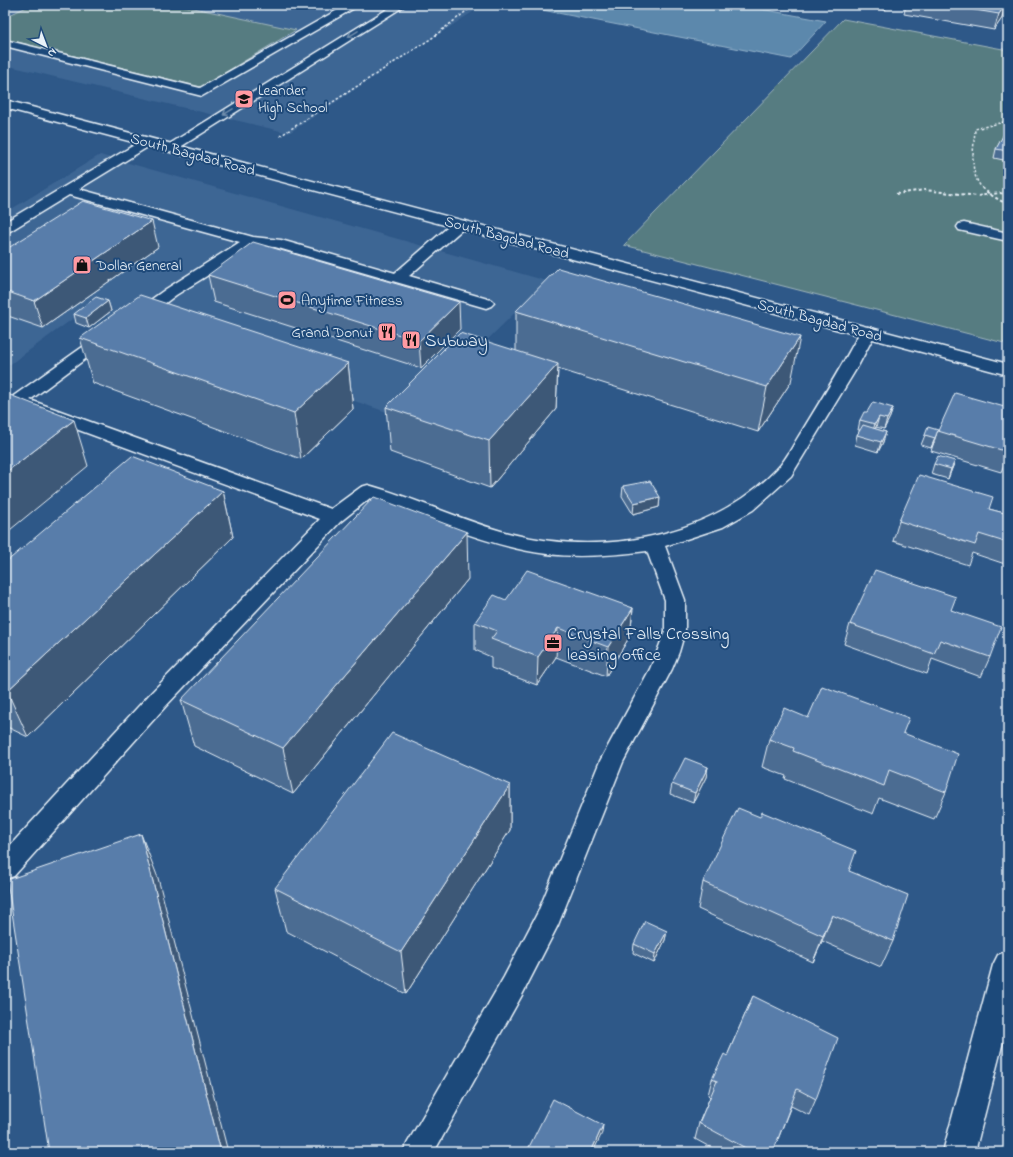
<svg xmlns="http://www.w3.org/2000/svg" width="1013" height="1157" viewBox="0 0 1013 1157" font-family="'Indie Flower',sans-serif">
<rect width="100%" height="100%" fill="#2e5888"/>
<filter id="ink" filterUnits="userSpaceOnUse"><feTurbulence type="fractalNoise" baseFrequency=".025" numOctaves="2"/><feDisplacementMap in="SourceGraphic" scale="8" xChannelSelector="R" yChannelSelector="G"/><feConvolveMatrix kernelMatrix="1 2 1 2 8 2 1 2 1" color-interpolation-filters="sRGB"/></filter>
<g filter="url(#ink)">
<g fill="#3e6694">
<path d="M5 5H483L289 133 5 65Z"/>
<path d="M100 155 547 281 407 419 86 309 5 368V213Z"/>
</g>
<g fill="#577c81" stroke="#a0b6bc">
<path d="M31 5H180L296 30 201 87 5 39V17Z"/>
<path d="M843 19 1008 50V344L624 245Z"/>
</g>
<path fill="#5c88ac" stroke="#94b2ca" d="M517 5H739L826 21 791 59Z"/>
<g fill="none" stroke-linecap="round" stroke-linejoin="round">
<g stroke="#e8f1f8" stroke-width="3">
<g id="lane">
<path d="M337 5H355L356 7 202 96 5 46V40L200 88 341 8Z"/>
<path d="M394 5H406L174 151H164L163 148Z"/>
<path d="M146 138 152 142 151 145 79 189 253 237 281 240 395 273 455 221H465L467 224 465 227 409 276 491 300 494 303 491 306 486 308 275 247 255 246 176 295 143 320H131L129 317 131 314 166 289 240 242 69 195 10 231 5 232V222Z"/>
<path d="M964 223 1008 233V241L959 230 957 227 959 224Z"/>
<path d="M868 327 874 329 876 332 858 366 791 476 753 510 723 527 665 546 685 600V631L679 652 672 669 623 762 558 925 522 995 434 1152H403L408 1142 504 977 538 912 600 761 650 669 657 652 665 631V600L647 551C614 555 580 558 547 554 489 547 426 518 370 498L340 522 165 707 14 876 5 879V851L149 695 320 519 19 408 11 414 5 415V402L101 334 107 332 113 334 115 337 30 400 331 509 361 487 368 485C415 498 460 520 508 533 600 557 709 539 777 469 787 459 794 443 802 431 822 398 842 366 860 332L862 329Z"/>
</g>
</g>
<g stroke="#e8f1f8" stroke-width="3">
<g id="secondary">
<path d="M5 100 1008 364V375L5 108Z"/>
<path d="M1008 951V1022L975 1152H943L993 965 998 955Z"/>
</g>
</g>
<g stroke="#e8f1f8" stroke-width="1.5" stroke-dasharray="2.5 2" stroke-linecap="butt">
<path d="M280 136 432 38 474 5"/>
<path d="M983 189C968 173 974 149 975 129L1008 121"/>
</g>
<g stroke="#e8f1f8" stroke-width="2" stroke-dasharray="3 2.5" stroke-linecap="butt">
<path d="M982 188 991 195 1008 205"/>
<path d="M896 194 924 190 978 196 1000 193 1008 195"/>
</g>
<use href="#lane" fill="#1f4a7a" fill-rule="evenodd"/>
<use href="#secondary" fill="#1f4a7a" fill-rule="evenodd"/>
</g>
<g fill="#4c6c92" stroke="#e8f1f8">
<path d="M859 5H889L885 10Z"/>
<path d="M906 5H1005L1002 18 994 30 904 14Z"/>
<path d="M1008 128V161L994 158 996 149Z"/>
<path d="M158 247 43 328 5 315V250Z"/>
<path d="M208 275 460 329 421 368 214 302Z"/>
<path d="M108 301 111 311 89 328 76 323 74 314Z"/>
<path d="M516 311 791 382 758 432 558 369 556 409 490 488 390 452 386 407 516 351Z"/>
<path d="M80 338 348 363 353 409 301 459 93 383Z"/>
<path d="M893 408 890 417 884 429 876 427 875 429 886 432 883 442 878 452 855 445 857 435 860 430H858L860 420 867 412Z"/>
<path d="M1008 408V463L1005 462 1001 472 931 451 934 442 931 448 921 445 925 435Z"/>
<path d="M955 461 951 471 948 479 931 474 934 464Z"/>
<path d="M623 486 660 497 659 507 633 514 622 496Z"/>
<path d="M223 491 233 537 28 737 5 726V563Z"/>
<path d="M989 509 1008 514V565L972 553 968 565 893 541 899 521Z"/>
<path d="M468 579 293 794 194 746 181 700Z"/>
<path d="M506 600 633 608 630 636 606 676 556 657 537 685 491 668V657L475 650V622Z"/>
<path d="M951 610 990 657 981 677 932 659 927 674 844 644 850 624Z"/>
<path d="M903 734 946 792 934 819 879 798 873 814 785 779 786 776 762 767 769 739Z"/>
<path d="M708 767 706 777 693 803 670 794 672 784Z"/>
<path d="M510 785V830L406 994 286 931 275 888Z"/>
<path d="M849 871 893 941 881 967 822 941 813 962 698 909 703 882Z"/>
<path d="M667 931 665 940 654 963 633 953 634 944Z"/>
<path d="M753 996 816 1099 809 1115 791 1106 773 1152H719L695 1139 699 1123 710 1097 708 1095 712 1079 727 1056Z"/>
</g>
<g fill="#3e5877" stroke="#e8f1f8">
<path d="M886 5H889L885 10Z"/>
<path d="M1005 5 1002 18 994 30 999 14Z"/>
<path d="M152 221 158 247 43 328 34 301Z"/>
<path d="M108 301 111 311 89 328 86 318Z"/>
<path d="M459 302 460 329 421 368 419 341Z"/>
<path d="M800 337 791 382 758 432 767 387Z"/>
<path d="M348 363 353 409 301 459 294 413Z"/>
<path d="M558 364 556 409 490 488 489 441Z"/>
<path d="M893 408 890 417 884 429 887 419Z"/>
<path d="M879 417 876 427 872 434 875 424Z"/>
<path d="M74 420 88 466 5 534V473Z"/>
<path d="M886 432 883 442 878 452 881 442Z"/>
<path d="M937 432 934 442 931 448 935 438Z"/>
<path d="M955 461 951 471 948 479 951 469Z"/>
<path d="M223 491 233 537 28 737 7 691Z"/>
<path d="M660 497 659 507 633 514 634 503Z"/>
<path d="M467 532 468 579 293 794 283 748Z"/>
<path d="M633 608 630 636 606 676 608 647Z"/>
<path d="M558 628 556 657 537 685 538 657Z"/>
<path d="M708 767 706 777 693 803 695 793Z"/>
<path d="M510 785V830L406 994 401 952Z"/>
<path d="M141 834 158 878 228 1152H221Z"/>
<path d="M832 915 822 941 813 962 823 936Z"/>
<path d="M667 931 665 940 654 963 655 954Z"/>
<path d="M603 1125 602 1133 593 1152H591Z"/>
</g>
<g fill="#587daa" stroke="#e8f1f8">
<path d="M945 5H1005L999 14Z"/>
<path d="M1007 128H1008V151L996 149Z"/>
<path d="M83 201 152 221 34 301 5 291V250Z"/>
<path d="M253 242 459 302 419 341 208 275Z"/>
<path d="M558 268 800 337 767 387 516 311Z"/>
<path d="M140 295 348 363 294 413 80 338Z"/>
<path d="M96 297 108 301 86 318 74 314Z"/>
<path d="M460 333 558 364 489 441 386 407Z"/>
<path d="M5 393 74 420 5 473Z"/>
<path d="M955 393 1008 408V452L938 431Z"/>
<path d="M873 402 893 408 887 419 879 417 875 424 860 420 864 412H867Z"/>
<path d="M863 425 886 432 881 442 857 435Z"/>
<path d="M928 427 938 430 935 438 925 435Z"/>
<path d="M132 456 223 491 7 691 5 690V563Z"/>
<path d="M938 456 955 461 951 469 934 464Z"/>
<path d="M919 475 993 497 989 509 1008 514V543L979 534 975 545 899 521Z"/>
<path d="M650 481 660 497 634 503 623 486Z"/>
<path d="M374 497 467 532 283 748 181 700Z"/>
<path d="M527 570 633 608 608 647 558 628 538 657 491 639 497 631 475 622 494 595 506 600Z"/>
<path d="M875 570 956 597 951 610 1001 627 990 657 940 640 934 654 850 624Z"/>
<path d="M822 686 909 718 903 733 958 754 946 792 889 770 884 786 793 751 794 748 769 739 784 708 808 718Z"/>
<path d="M392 733 510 785 401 952 275 888Z"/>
<path d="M685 758 708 767 695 793 672 784Z"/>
<path d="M738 808 760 817 762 812 856 851 849 871 908 895 893 941 832 915 823 936 703 882Z"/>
<path d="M141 834 221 1152H49L7 880Z"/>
<path d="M645 921 667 931 655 954 634 944Z"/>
<path d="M753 996 838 1038 816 1099 797 1089 773 1152H753L699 1123 717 1081 712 1079 724 1054 727 1056Z"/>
<path d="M553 1099 603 1125 591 1152H529L527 1151Z"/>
<path d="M654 1149 659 1152H653Z"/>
</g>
<defs><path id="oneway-shaft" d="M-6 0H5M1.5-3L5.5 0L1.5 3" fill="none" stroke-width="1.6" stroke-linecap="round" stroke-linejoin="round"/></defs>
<g stroke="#6f8dac">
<use href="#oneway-shaft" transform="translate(353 34) rotate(148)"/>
<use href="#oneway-shaft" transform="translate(228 112) rotate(148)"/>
</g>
</g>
<defs>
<g id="school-square" transform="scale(1)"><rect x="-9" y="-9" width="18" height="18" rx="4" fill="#ff9aa2" stroke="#1f4a7a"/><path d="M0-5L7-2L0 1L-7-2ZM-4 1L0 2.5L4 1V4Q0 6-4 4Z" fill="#111"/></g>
<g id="shop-square" transform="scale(1)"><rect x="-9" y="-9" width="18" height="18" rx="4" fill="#ff9aa2" stroke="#1f4a7a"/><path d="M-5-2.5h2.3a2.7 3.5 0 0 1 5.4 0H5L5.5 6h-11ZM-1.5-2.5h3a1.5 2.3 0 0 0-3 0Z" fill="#111"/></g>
<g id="stadium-square" transform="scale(1)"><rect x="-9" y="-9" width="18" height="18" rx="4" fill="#ff9aa2" stroke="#1f4a7a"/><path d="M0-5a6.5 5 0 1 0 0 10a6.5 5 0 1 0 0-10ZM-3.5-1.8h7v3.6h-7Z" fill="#111"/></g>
<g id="restaurant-square" transform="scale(1)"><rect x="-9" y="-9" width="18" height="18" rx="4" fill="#ff9aa2" stroke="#1f4a7a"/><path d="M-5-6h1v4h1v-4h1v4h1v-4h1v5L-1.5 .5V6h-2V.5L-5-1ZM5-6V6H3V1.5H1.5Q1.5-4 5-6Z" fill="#111"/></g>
<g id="office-square" transform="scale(1)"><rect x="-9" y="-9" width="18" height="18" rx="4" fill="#ff9aa2" stroke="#1f4a7a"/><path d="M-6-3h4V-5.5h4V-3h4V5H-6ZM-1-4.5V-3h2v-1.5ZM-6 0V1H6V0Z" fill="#111"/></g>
</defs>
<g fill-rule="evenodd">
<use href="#school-square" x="244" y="99"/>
<use href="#shop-square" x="82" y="265"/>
<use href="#stadium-square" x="287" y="300"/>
<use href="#restaurant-square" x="387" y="332"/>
<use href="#restaurant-square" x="411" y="340"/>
<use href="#office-square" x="553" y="643"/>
</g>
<g text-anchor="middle" stroke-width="4" stroke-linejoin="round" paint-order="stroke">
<g font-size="15" fill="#e8f1f8" stroke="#1f4a7a" text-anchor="start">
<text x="258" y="95">Leander<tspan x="258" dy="17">High School</tspan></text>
<text x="96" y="270">Dollar General</text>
<text x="301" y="305">Anytime Fitness</text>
<text x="373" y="337" text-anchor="end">Grand Donut</text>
</g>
<g font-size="15" fill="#e8f1f8" stroke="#1f4a7a">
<text transform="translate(193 154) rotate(15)" y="5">South Bagdad Road</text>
<text transform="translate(507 237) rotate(15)" y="5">South Bagdad Road</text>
<text transform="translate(820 320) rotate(15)" y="5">South Bagdad Road</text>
</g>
<g font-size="18" fill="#e8f1f8" stroke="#1f4a7a" text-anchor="start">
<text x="425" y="346">Subway</text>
<text x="567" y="639">Crystal Falls Crossing<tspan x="567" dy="21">leasing office</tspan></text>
</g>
</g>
<rect width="1013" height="1157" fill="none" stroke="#1f4a7a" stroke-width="20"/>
<rect x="10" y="10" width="993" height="1137" fill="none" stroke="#e8f1f8" stroke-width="1.5" filter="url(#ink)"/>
<g transform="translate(46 46) rotate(138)" stroke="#1f4a7a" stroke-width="3" paint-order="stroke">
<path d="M0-3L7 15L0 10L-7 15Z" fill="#e8f1f8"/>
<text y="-6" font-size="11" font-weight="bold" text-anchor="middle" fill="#e8f1f8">N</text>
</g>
</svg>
